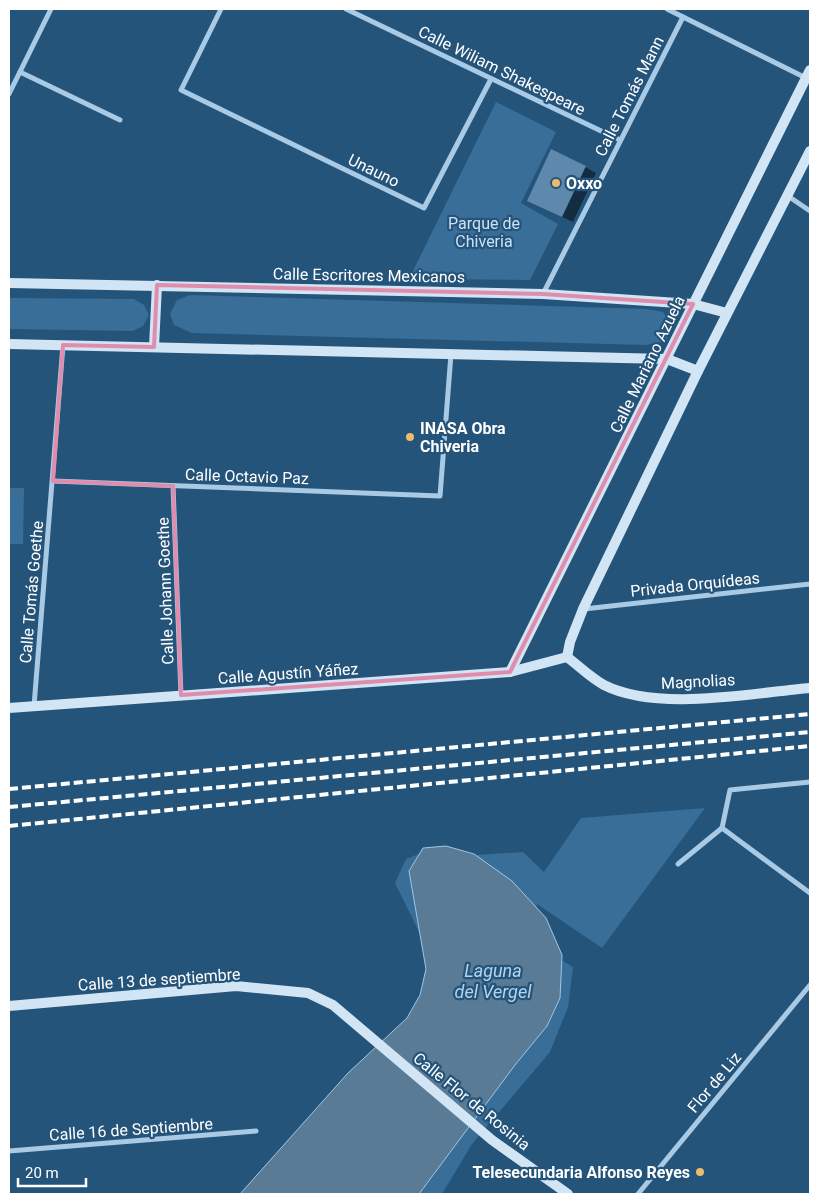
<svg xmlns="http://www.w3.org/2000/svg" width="819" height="1203" viewBox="0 0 819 1203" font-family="Roboto,sans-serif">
<rect width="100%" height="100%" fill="#25547b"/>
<g fill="#396e98">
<path d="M496 102 556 132 521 203 558 224 530 280 409 279Z"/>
<path d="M190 295 646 309 663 312 673 326 666 341 645 345 192 333 174 325 170 314 177 300Z"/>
<path d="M9 298 134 299 144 305 149 315 143 326 133 331 9 329Z"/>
<path d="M9 488H24L23 544H9Z"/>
<path d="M705 808 602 948 537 904 535 917 545 950 573 967 568 1007 550 1052 472 1144 442 1194H273L403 1058 428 979 421 936 395 883 406 859 424 852 446 857 523 852 544 872 581 818Z"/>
</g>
<path fill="#597b96" stroke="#9dc7e5" d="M446 846 474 854 512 881 546 918 562 955 560 998 547 1026 515 1065 419 1194H240L348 1073 407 1018 420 995 426 969 409 871 423 848Z"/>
<path fill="#0007" d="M585 167 596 173 573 222 539 206Z"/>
<path fill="#5e89ac" d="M551 149 586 166 562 217 527 201Z"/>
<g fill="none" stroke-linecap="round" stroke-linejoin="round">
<g stroke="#a9cae4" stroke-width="5">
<path d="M221 9 181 90 424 208 491 79"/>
<path d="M346 9 620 140"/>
<path d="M667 9 806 78"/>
<path d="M20 72 120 120"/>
<path d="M9 94 51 9"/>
<path d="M788 196 810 211"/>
<path d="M543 294 683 17"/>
<path d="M53 481 440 496 451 354"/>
<path d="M173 486 181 695"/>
<path d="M584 609 810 584"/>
<path d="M34 706 63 345"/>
<path d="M722 828 730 790 810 782"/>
<path d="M722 828 810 893"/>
<path d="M678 864 722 828"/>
<path d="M9 1151 256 1131"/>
<path d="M638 1194 810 985"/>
</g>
<g stroke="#d2e5f4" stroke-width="10">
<path d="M9 283 543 294 693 304 727 313"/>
<path d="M9 344 667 359 698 371"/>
<path d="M154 347 157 285"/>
<path d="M567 657 570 642 583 609 698 371 810 151"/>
<path d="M567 657C579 666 591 678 604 685 657 712 751 693 810 688"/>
<path d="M510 672 810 70"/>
<path d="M9 708 510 672 567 657"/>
<path d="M9 1006 236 986 308 993 333 1005 492 1140 568 1194"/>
</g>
<g stroke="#fff" stroke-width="4" stroke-dasharray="9 4" stroke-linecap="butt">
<path d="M9 789 810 714"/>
<path d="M9 807 810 732"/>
<path d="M9 826 810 746"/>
</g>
</g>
<path fill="none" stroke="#e08cad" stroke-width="4" stroke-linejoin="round" d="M157 285 543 294 693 304 510 672 181 695 173 486 53 481 63 345 154 347Z"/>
<g fill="#edba6e" stroke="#25547b" stroke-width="2">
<circle cx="556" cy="183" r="5"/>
<circle cx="410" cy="437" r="5"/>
<circle cx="700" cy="1172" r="5"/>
</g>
<g text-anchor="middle" stroke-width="4.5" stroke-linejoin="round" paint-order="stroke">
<g font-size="16" fill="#fff" stroke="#25547b">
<text transform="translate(502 70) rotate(26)" y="6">Calle Wiliam Shakespeare</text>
<text transform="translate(629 96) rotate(-63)" y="6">Calle Tomás Mann</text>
<text transform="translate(374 170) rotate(26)" y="6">Unauno</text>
<text transform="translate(369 275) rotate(1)" y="6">Calle Escritores Mexicanos</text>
<text transform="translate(647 364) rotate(-64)" y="6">Calle Mariano Azuela</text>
<text transform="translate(247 476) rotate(2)" y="6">Calle Octavio Paz</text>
<text transform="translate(695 584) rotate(-6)" y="6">Privada Orquídeas</text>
<text transform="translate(165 591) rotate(-92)" y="6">Calle Johann Goethe</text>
<text transform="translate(31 592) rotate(-85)" y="6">Calle Tomás Goethe</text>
<text transform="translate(288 673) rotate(-4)" y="6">Calle Agustín Yáñez</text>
<text transform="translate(698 681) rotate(-3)" y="6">Magnolias</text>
<text transform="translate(159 979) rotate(-4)" y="6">Calle 13 de septiembre</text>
<text transform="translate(714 1082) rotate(-50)" y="6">Flor de Liz</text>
<text transform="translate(472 1101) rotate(39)" y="6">Calle Flor de Rosinia</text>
<text transform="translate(131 1129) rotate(-4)" y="6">Calle 16 de Septiembre</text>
</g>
<g font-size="16" font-weight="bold" fill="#fff" stroke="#25547b" text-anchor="start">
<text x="566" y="189">Oxxo</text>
<text x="420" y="434">INASA Obra<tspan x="420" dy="18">Chiveria</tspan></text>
<text x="690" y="1178" text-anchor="end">Telesecundaria Alfonso Reyes</text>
</g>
<g font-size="16" fill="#cbe2f4" stroke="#25547b">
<text x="484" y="229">Parque de<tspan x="484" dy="18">Chiveria</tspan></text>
</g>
<g font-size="18" font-style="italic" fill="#b4d4ec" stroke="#25547b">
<text x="493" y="977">Laguna<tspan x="493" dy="21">del Vergel</tspan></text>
</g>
</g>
<rect width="819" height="1203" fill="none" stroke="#ffffff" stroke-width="20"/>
<path d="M18 1178v8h68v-8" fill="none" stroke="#ffffff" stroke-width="2.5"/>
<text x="25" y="1178" font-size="15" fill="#ffffff" stroke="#25547b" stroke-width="4" paint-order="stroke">20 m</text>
</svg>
